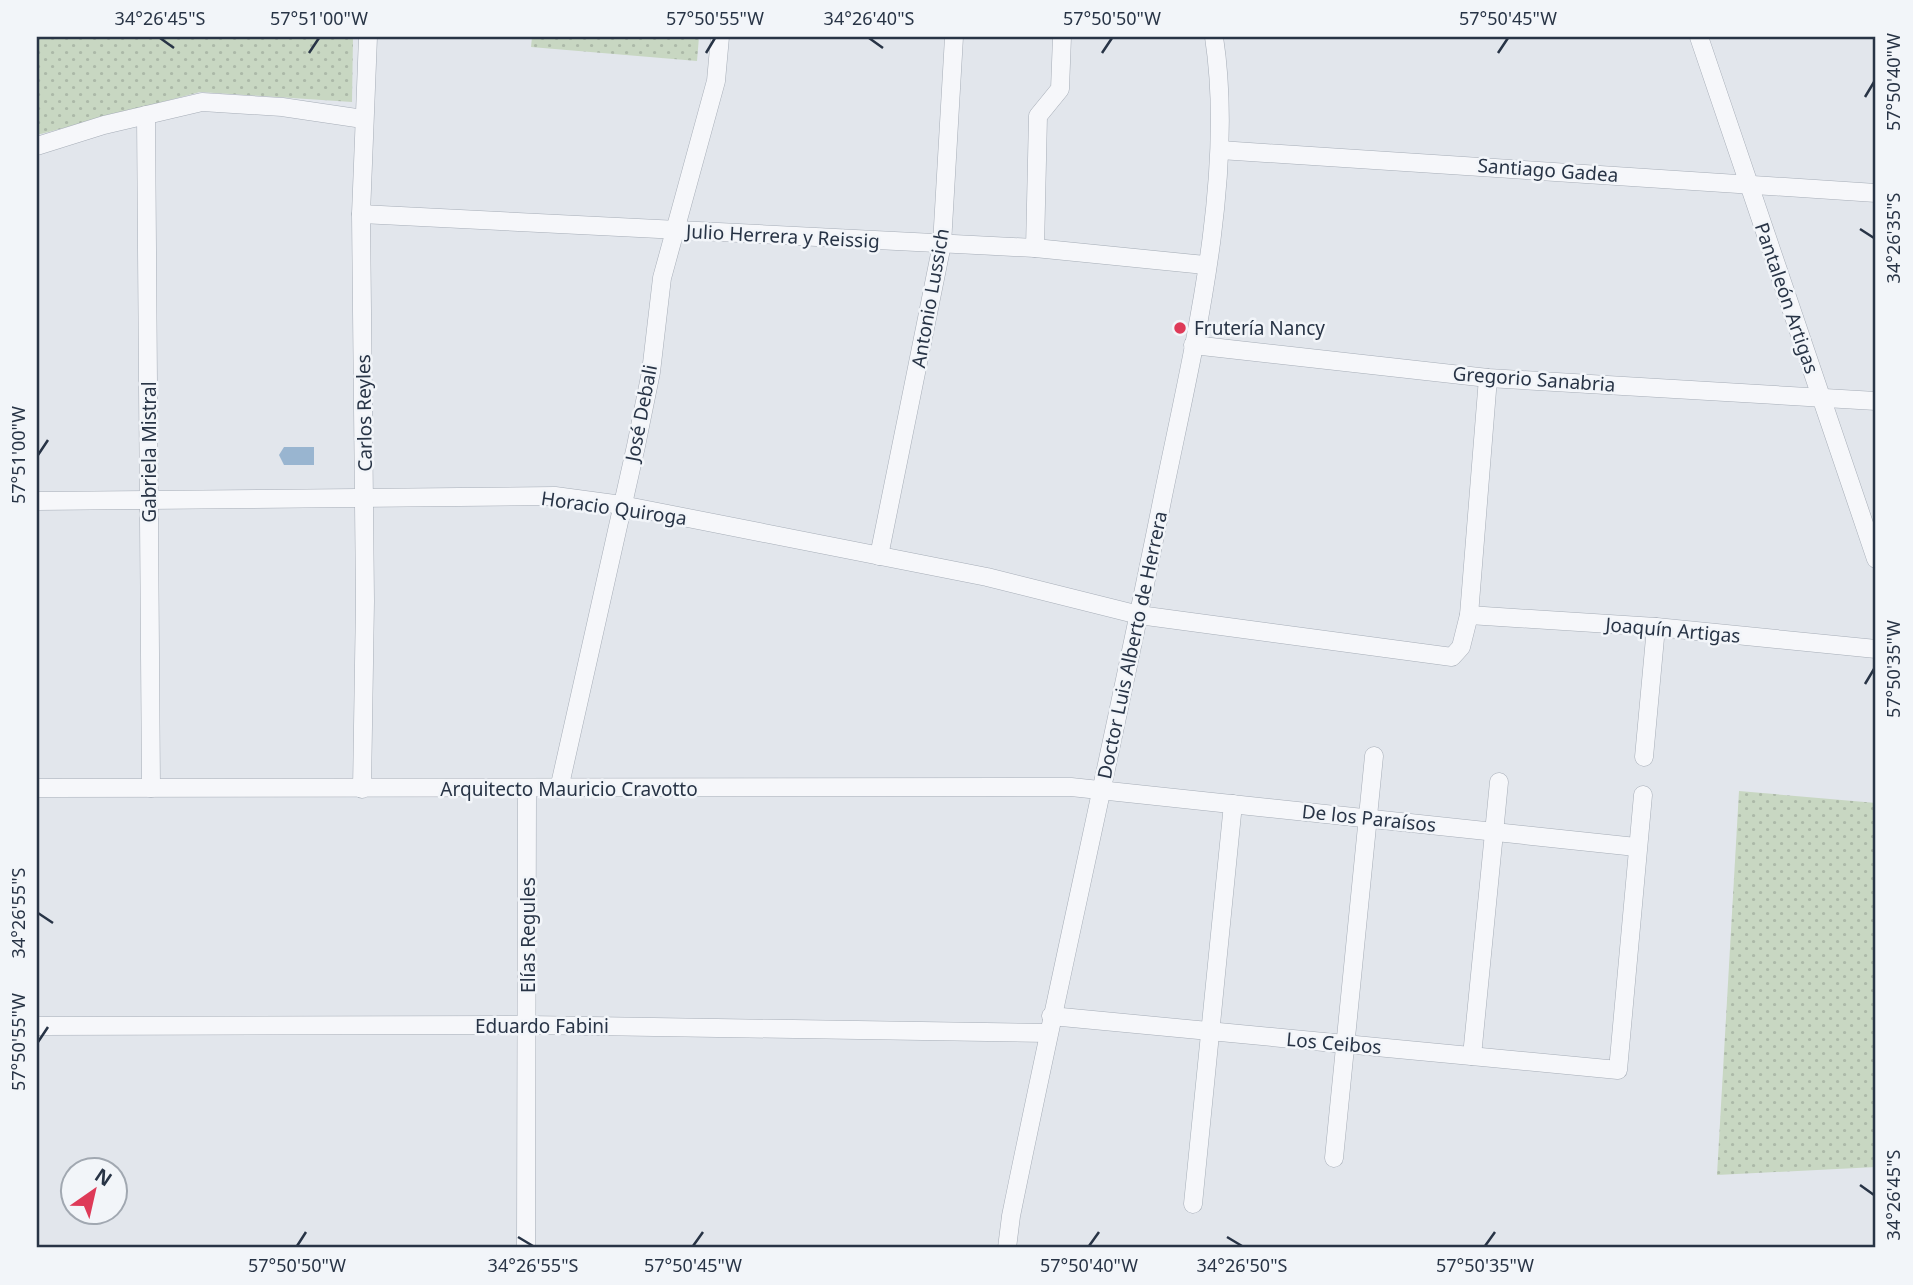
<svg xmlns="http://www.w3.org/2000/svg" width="1913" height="1285" viewBox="0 0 1913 1285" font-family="'Noto Sans',sans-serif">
<defs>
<pattern id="grass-dots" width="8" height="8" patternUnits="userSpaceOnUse" patternTransform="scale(1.75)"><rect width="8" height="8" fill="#c8d7c2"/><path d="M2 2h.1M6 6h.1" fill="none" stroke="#acb9a8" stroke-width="1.8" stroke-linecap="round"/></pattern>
</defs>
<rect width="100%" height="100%" fill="#e2e6ec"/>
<g fill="url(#grass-dots)">
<path d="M37 37H353L352 102 200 92 37 135Z"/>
<path d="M532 37H699L697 61 531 47Z"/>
<path d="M1739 791 1876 803V1167L1717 1175Z"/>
</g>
<path fill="#99b5d0" d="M284 447H314V465H284L279 455Z"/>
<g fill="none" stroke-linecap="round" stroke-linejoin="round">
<g stroke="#a6adb7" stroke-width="19">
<g id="minor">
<path d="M1699 37 1876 559"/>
<path d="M146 115 151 788"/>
<path d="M37 146 104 125 202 102 282 107 363 119"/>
<path d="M1220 150 1876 193"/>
<path d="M361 214 1035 248 1205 265"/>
<path d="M1035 248 1038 116 1060 89 1062 37"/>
<path d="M1193 345 1488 378 1876 401"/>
<path d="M37 501 555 496 622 505 987 577 1139 615 1452 657 1461 647 1469 615 1488 378"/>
<path d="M879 556 942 244 954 37"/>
<path d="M1469 615 1656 627 1876 649"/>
<path d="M1644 757 1656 627"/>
<path d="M37 788 1071 787 1636 847"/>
<path d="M362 789 365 601 361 214 368 37"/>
<path d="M559 789 636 446 651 372 662 278 716 81 720 37"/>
<path d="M1051 1016 1618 1070 1643 795"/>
<path d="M37 1026 528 1025 1048 1033"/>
<path d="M1472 1056 1499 782"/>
<path d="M1334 1158 1374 756"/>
<path d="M1193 1204 1233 804"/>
<path d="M526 1248 527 789"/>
<path d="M1007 1248 1011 1216C1060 975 1115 736 1163 496 1192 354 1236 180 1214 37"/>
</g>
</g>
<use href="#minor" stroke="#f6f7fa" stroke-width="18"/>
</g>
<path fill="none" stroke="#283446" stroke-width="2.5" d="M160 38 174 48M869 38 883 48M309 53 319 38M706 53 715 38M1102 53 1112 38M1498 53 1508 38M1865 97 1874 82M1860 229 1874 238M38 455 48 440M1865 684 1874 669M38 913 53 923M38 1042 48 1027M1860 1185 1874 1195M518 1237 533 1246M1227 1237 1242 1246M297 1246 306 1232M693 1246 703 1232M1089 1246 1099 1232M1485 1246 1495 1232"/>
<circle fill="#de3a58" stroke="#f2f5f9" stroke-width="2.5" cx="1180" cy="328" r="7"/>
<g text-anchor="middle" stroke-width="5" stroke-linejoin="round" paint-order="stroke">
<g font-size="19" fill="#283446" stroke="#f2f5f9">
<text transform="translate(1548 170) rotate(4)" y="7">Santiago Gadea</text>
<text transform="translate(783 236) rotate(3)" y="7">Julio Herrera y Reissig</text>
<text transform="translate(930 298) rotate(-80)" y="7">Antonio Lussich</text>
<text transform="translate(1787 298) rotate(71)" y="7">Pantaleón Artigas</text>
<text transform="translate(1534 379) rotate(4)" y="7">Gregorio Sanabria</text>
<text transform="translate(364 413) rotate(-91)" y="7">Carlos Reyles</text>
<text transform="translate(641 413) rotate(-79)" y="7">José Debali</text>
<text transform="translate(149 452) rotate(-90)" y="7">Gabriela Mistral</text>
<text transform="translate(614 508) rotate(8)" y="7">Horacio Quiroga</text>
<text transform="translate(1673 630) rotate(5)" y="7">Joaquín Artigas</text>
<text transform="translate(1132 645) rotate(-78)" y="7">Doctor Luis Alberto de Herrera</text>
<text x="569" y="796">Arquitecto Mauricio Cravotto</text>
<text transform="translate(1369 818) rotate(6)" y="7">De los Paraísos</text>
<text transform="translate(528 935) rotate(-90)" y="7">Elías Regules</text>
<text x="542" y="1033">Eduardo Fabini</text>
<text transform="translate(1334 1043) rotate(5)" y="7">Los Ceibos</text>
</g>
<g font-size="19" fill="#283446" stroke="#f2f5f9" text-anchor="start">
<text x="1194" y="335">Frutería Nancy</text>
</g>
</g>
<rect width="1913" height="1285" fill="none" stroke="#f2f5f9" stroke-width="77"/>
<g transform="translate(94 1191) rotate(34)"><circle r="33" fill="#f2f5f9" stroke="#a1a8b1" stroke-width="2"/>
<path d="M0-5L12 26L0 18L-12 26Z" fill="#de3a58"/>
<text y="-10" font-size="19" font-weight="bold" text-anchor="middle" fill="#283446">N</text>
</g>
<rect x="38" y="38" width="1836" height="1208" fill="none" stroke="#283446" stroke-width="2.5"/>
<g font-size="18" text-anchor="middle" fill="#283446">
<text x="160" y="25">34°26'45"S</text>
<text x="319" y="25">57°51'00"W</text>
<text x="715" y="25">57°50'55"W</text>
<text x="869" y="25">34°26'40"S</text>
<text x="1112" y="25">57°50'50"W</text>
<text x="1508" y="25">57°50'45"W</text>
<text transform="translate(1894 82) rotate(-90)" y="6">57°50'40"W</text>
<text transform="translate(1894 238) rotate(-90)" y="6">34°26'35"S</text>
<text transform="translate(19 455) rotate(-90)" y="6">57°51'00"W</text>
<text transform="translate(1894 669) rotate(-90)" y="6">57°50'35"W</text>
<text transform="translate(19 913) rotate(-90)" y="6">34°26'55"S</text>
<text transform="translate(19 1042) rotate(-90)" y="6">57°50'55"W</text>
<text transform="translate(1894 1195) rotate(-90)" y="6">34°26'45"S</text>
<text x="297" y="1272">57°50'50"W</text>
<text x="533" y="1272">34°26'55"S</text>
<text x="693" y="1272">57°50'45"W</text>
<text x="1089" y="1272">57°50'40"W</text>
<text x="1242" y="1272">34°26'50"S</text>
<text x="1485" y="1272">57°50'35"W</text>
</g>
</svg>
